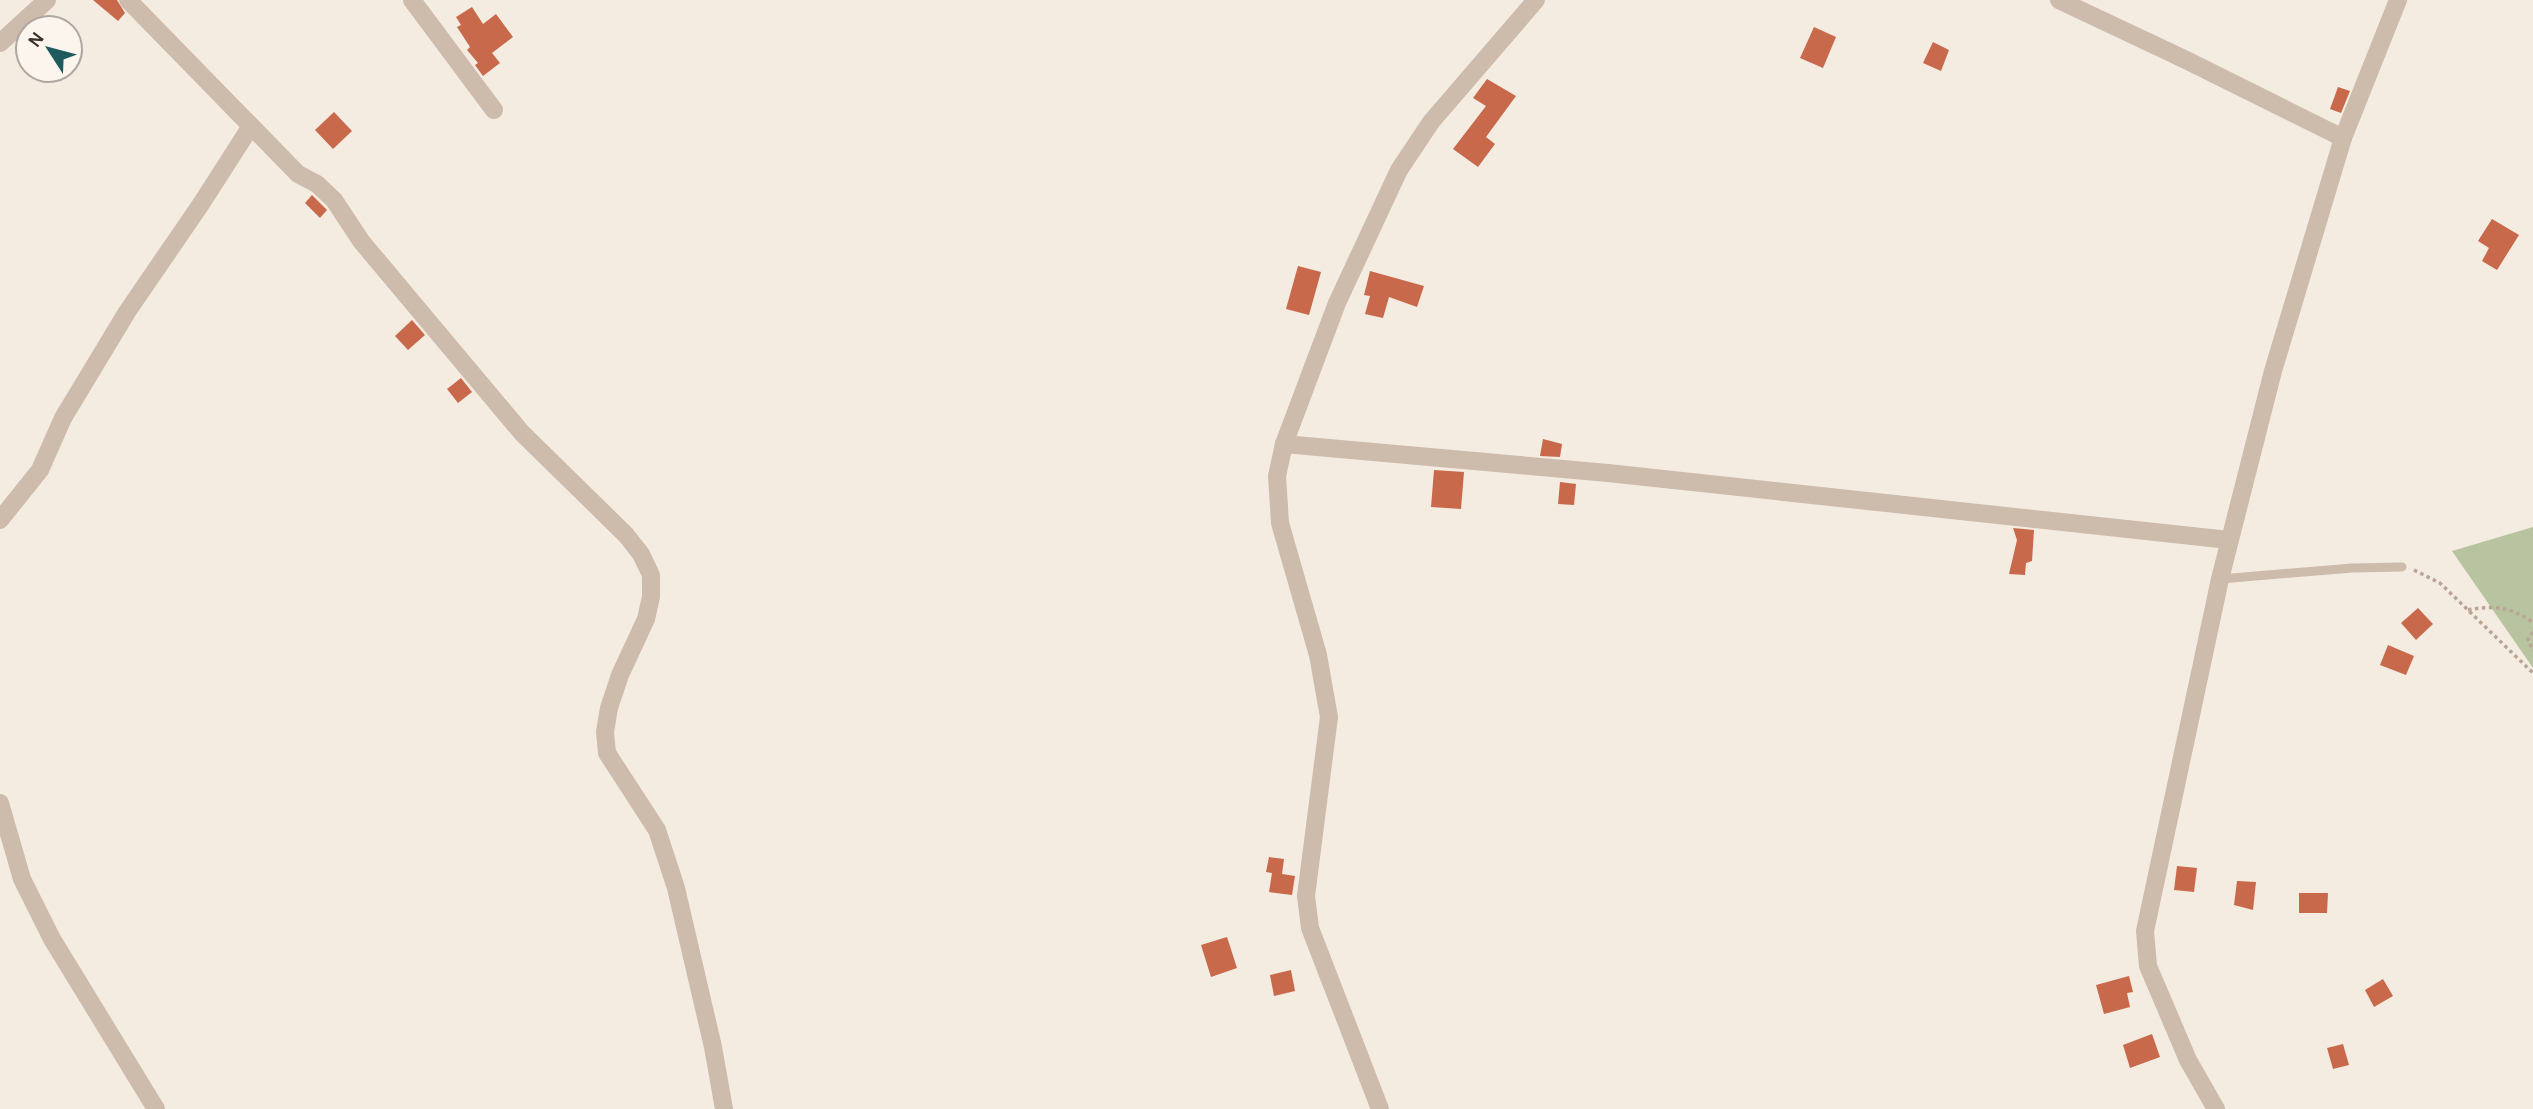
<svg xmlns="http://www.w3.org/2000/svg" width="2533" height="1109" viewBox="0 0 2533 1109" font-family="'Alegreya Sans',sans-serif">
<rect width="100%" height="100%" fill="#f4ebe1"/>
<path fill="#b8c4a0" d="M2533 527V668L2452 551Z"/>
<g fill="#c8694b">
<path d="M93 0H117L125 13 118 21Z"/>
<path d="M472 7 483 24 496 14 513 37 492 53 500 63 483 76 475 65 478 63 467 50 470 47 457 27 461 25 456 17Z"/>
<path d="M1814 27 1836 37 1823 68 1800 58Z"/>
<path d="M1933 42 1949 50 1941 71 1923 63Z"/>
<path d="M1487 79 1516 96 1486 137 1495 144 1478 167 1453 149 1486 106 1473 98Z"/>
<path d="M2338 87 2350 91 2341 113 2330 109Z"/>
<path d="M334 112 352 131 333 149 315 130Z"/>
<path d="M312 195 327 210 320 218 305 203Z"/>
<path d="M2492 219 2519 235 2497 270 2482 261 2489 248 2478 241Z"/>
<path d="M1298 266 1321 272 1309 315 1286 309Z"/>
<path d="M1370 271 1424 286 1417 307 1389 297 1383 318 1365 314 1370 296 1364 295Z"/>
<path d="M412 320 425 335 408 350 395 336Z"/>
<path d="M461 378 472 392 458 403 447 389Z"/>
<path d="M1543 439 1562 444 1560 457 1540 456Z"/>
<path d="M1434 470 1464 472 1461 509 1431 507Z"/>
<path d="M1560 482 1576 484 1574 505 1558 504Z"/>
<path d="M2013 528 2034 530 2032 561 2026 563 2025 575 2009 574 2017 540Z"/>
<path d="M2418 608 2433 624 2416 640 2401 623Z"/>
<path d="M2388 645 2414 656 2406 675 2380 665Z"/>
<path d="M1269 857 1284 859 1282 874 1295 876 1292 895 1269 892 1272 873 1266 872Z"/>
<path d="M2177 866 2197 868 2194 892 2174 890Z"/>
<path d="M2237 881 2256 882 2253 910 2234 905Z"/>
<path d="M2299 893H2328L2327 913H2299Z"/>
<path d="M1227 937 1237 968 1211 977 1201 945Z"/>
<path d="M1291 970 1295 991 1274 996 1270 975Z"/>
<path d="M2129 976 2133 992 2127 993 2130 1007 2104 1014 2096 985Z"/>
<path d="M2383 979 2393 996 2374 1007 2365 990Z"/>
<path d="M2152 1034 2160 1057 2130 1068 2123 1045Z"/>
<path d="M2343 1044 2349 1065 2333 1069 2327 1048Z"/>
</g>
<g fill="none" stroke-linecap="round" stroke-linejoin="round">
<g stroke="#b9a596" stroke-width="3.5" stroke-dasharray="3.5 3.5" stroke-linecap="butt">
<path d="M2414 570 2440 583 2533 673"/>
<path d="M2468 610C2492 605 2513 607 2533 623"/>
<path d="M2533 632 2528 639 2533 651"/>
</g>
<path stroke="#cdbbac" stroke-width="9" d="M2220 579 2352 568 2402 567"/>
<g stroke="#cdbbac" stroke-width="18">
<path d="M128 0 298 174 317 184 334 200 361 241 522 433 626 535 641 554 651 575V597L646 619 620 675 609 708 605 732 607 753 657 830 676 888 713 1047 724 1109"/>
<path d="M412 0 494 110"/>
<path d="M2059 0 2184 59 2343 138"/>
<path d="M0 43 47 0"/>
<path d="M1284 444 1608 473 2229 540"/>
<path d="M0 520 40 470 63 418 127 312 201 204 251 126"/>
<path d="M0 803 22 879 52 939 156 1109"/>
<path d="M1380 1109 1310 928 1306 896 1329 717 1318 655 1280 523 1277 476 1284 444 1337 303 1399 170 1431 122 1536 0"/>
<path d="M2216 1109 2188 1060 2148 966 2145 931 2220 579 2273 371 2343 138 2398 0"/>
</g>
</g>
<g transform="translate(49 49) rotate(306)"><circle r="33" fill="#fbf5ee" stroke="#aea6a0" stroke-width="2"/>
<path d="M0-5L12 26L0 18L-12 26Z" fill="#1f5a5e"/>
<text y="-10" font-size="19" font-weight="bold" text-anchor="middle" fill="#3b302b">N</text>
</g>
</svg>
